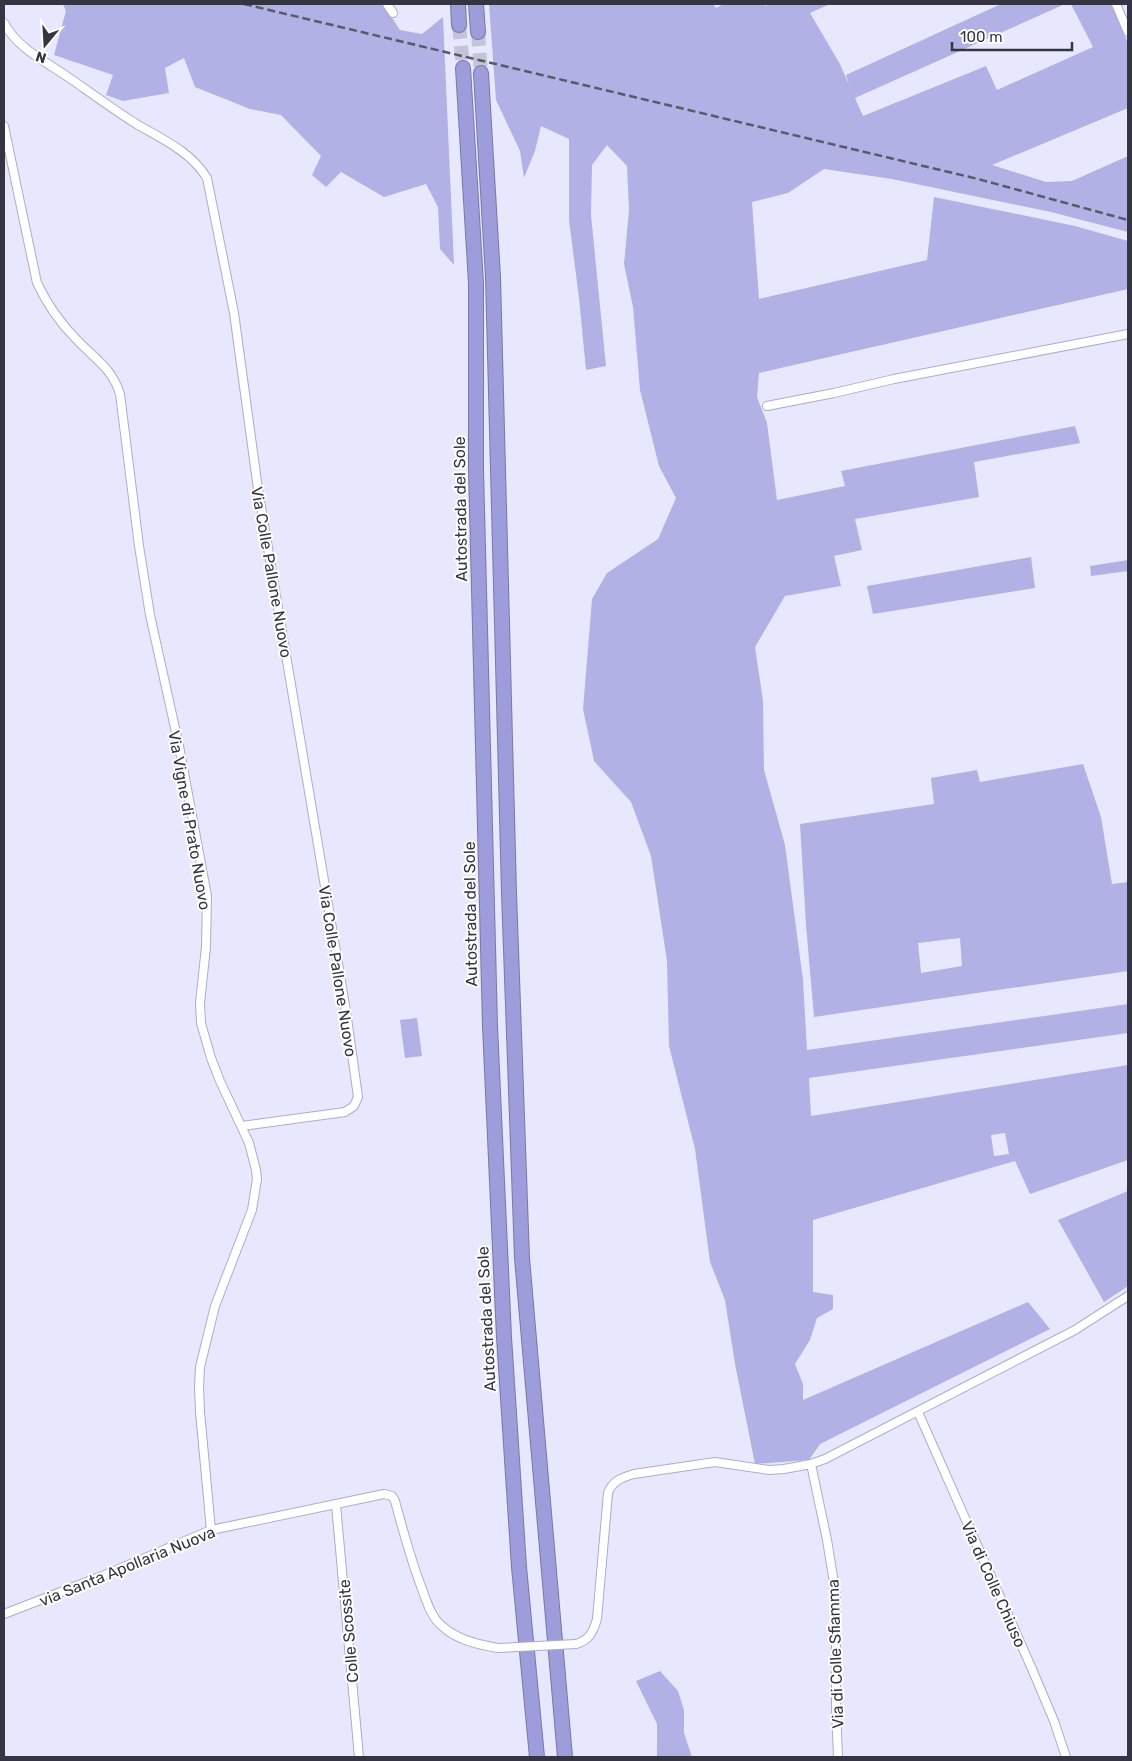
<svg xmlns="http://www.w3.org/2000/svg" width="1132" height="1761" viewBox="0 0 1132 1761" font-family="Rubik,sans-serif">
<rect width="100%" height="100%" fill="#e7e8fd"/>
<g fill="#b1b1e6" fill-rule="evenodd">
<path d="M63 4H383L400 30 422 34 443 17 454 265 440 249 438 207 426 184 384 197 341 172 326 187 312 175 321 156 281 115 250 109 195 87 184 58 165 68 169 93 123 101 106 95 113 75 54 55 66 11Z"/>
<path d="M489 4H713L716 8 724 4H764L765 6 770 4H830L810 13 840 64 849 85 846 75 1001 4H1065L855 98 863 116 986 66 997 90 1093 47 1071 4H1111L1128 43V108L992 165 1046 182 1072 181 1128 156V232L1051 212 892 179 824 169 788 193 752 202 759 299 927 260 934 197 1075 226 1128 241V289L759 373 757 397 767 423 777 500 845 486 841 471 1075 426 1080 443 974 462 979 497 855 519 862 550 834 556 841 586 785 596 755 647 763 701 764 770 785 845 803 980 807 1050 1128 1004V1033L809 1078 811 1116 1128 1065V1160L1030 1194 1015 1161 813 1220V1292L833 1295V1309L817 1318 810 1340 795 1364 803 1384V1400L1028 1302 1050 1329 820 1444 809 1460 755 1464 735 1364 725 1300 710 1262 695 1149 669 1046 667 961 651 856 631 802 594 761 583 709 592 599 607 573 658 539 676 498 659 466 640 390 633 307 624 264 629 210 627 166 607 145 592 165 591 215 606 366 586 370 579 298 569 220V139L541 126 535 151 524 178 520 151 496 100ZM1005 1133 1009 1154 994 1156 991 1135Z"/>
<path d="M1031 557 1035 588 873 614 867 586Z"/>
<path d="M1128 560V571L1091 576 1090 566Z"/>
<path d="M1083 764 1101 817 1112 884 1128 882V971L814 1017 806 925 800 824 934 804 931 778 977 770 980 782ZM960 938 962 966 921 973 918 943Z"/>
<path d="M417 1018 422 1056 405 1058 400 1020Z"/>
<path d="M1128 1191V1286L1104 1302 1058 1220Z"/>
<path d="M660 1671 678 1691 684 1710V1733L692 1757H657V1724L636 1681Z"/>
</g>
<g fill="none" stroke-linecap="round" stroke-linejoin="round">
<g stroke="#c3c4d8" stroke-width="14" stroke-dasharray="14 7" stroke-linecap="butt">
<path d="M459 25 463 68"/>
<path d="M478 32 481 73"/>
</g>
<g stroke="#acacce" stroke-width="10">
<g id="street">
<path d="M387 4 393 13"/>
<path d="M1116 4 1128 32"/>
<path d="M4 23C18 49 45 61 68 77 91 93 114 110 138 125 164 140 191 152 207 178L234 313 258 489 346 1011 358 1097 354 1106 345 1112 242 1126"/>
<path d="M4 126 37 283C47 304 61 324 77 340 95 359 112 368 120 394L139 546 150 615 179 746 207 896 206 947 200 1003 201 1023 211 1058 220 1081 249 1143 256 1170 257 1179 252 1210 215 1306 200 1367 199 1387 200 1412 211 1530"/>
<path d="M767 406 834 393 894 379 1128 334"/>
<path d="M918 1412 1032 1669 1054 1721 1066 1757"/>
<path d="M811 1464 827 1540 836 1595V1708L838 1757"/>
<path d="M336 1505 359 1757"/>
<path d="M4 1614 102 1576 211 1530 384 1494 392 1496 395 1501C403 1531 411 1560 422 1589 427 1602 431 1617 442 1626 457 1640 479 1645 498 1648"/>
<path d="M576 1644C589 1640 593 1633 597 1619L608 1493C612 1481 623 1477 634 1474L715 1462 769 1470 784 1469 811 1464 825 1459 1075 1330 1128 1296"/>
</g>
</g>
<g stroke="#7978a6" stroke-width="16">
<g id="highway">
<path d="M458 4 459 25"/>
<path d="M476 4 478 32"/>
<path d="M463 68 476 283V469L490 1026 504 1337 519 1567 537 1757"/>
<path d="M481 73 493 277 509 893 522 1258 565 1757"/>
</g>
</g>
<use href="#street" stroke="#fff" stroke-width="8"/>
<use href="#highway" stroke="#9e9ddc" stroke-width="14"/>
<path stroke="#595969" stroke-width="2.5" stroke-dasharray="8 4" stroke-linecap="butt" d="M244 4 978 179 1128 220"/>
<g stroke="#acacce" stroke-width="10" stroke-linecap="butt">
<path id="street-bridge" d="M498 1648 576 1644"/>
</g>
<use href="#street-bridge" stroke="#fff" stroke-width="8"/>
</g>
<g text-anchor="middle" stroke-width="4" stroke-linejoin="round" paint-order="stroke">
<g font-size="16" fill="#343442" stroke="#fff">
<text transform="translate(460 509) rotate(-91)" y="6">Autostrada del Sole</text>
<text transform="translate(272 572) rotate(80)" y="6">Via Colle Pallone Nuovo</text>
<text transform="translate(190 820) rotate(80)" y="6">Via Vigne di Prato Nuovo</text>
<text transform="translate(470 914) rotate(-91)" y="6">Autostrada del Sole</text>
<text transform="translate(338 971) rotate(81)" y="6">Via Colle Pallone Nuovo</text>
<text transform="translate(486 1319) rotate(-93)" y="6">Autostrada del Sole</text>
<text transform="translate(127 1566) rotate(-22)" y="6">via Santa Apollaria Nuova</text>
<text transform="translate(994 1584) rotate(66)" y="6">Via di Colle Chiuso</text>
<text transform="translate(348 1631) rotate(-95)" y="6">Colle Scossite</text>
<text transform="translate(835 1654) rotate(-92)" y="6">Via di Colle Sfiamma</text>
</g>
</g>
<rect width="1132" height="1761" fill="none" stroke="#343442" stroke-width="10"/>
<g transform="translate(45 45) rotate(198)" stroke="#ffffff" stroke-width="4" paint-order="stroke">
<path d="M0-4L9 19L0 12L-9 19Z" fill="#343442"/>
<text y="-8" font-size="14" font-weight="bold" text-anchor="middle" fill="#343442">N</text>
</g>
<path d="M952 42v8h120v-8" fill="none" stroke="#343442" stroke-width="2.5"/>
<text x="960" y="42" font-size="15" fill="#343442" stroke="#ffffff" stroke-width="4" paint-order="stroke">100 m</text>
</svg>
